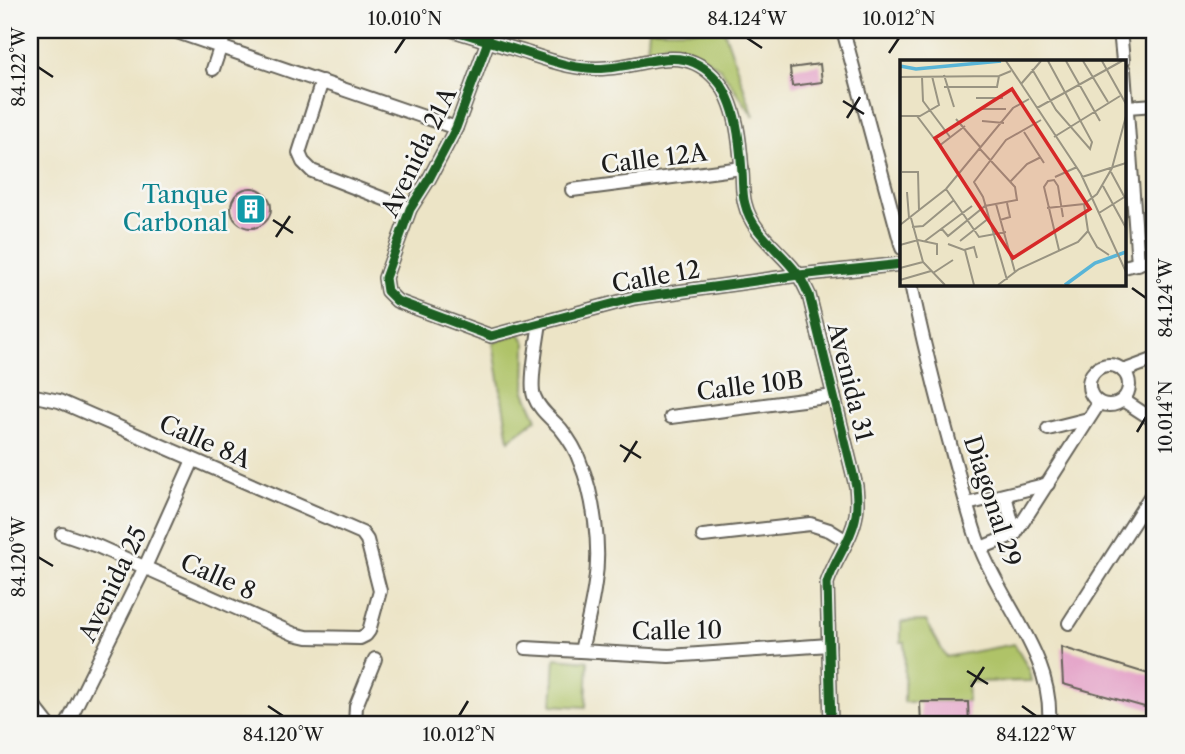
<svg xmlns="http://www.w3.org/2000/svg" width="1185" height="754" viewBox="0 0 1185 754" font-family="'Libre Caslon Text',serif">
<rect width="100%" height="100%" fill="#f6f6f2"/>
<filter id="ink" filterUnits="userSpaceOnUse"><feTurbulence type="fractalNoise" baseFrequency=".0143" numOctaves="2"/><feDisplacementMap in="SourceGraphic" scale="14" xChannelSelector="R" yChannelSelector="G"/><feConvolveMatrix kernelMatrix="1 2 1 2 8 2 1 2 1" color-interpolation-filters="sRGB"/></filter>
<filter id="wash" filterUnits="userSpaceOnUse"><feTurbulence type="fractalNoise" baseFrequency=".00686" numOctaves="4" result="noise"/><feDisplacementMap in="SourceGraphic" scale="28" xChannelSelector="R" yChannelSelector="G"/><feGaussianBlur stdDeviation="1.57" result="paint"/><feColorMatrix in="noise" values="0 0 0 0 0 0 0 0 0 0 0 0 0 0 0 0 0 1.4 0 .05"/><feComposite in="paint" operator="in"/></filter>
<g filter="url(#wash)">
<rect width="100%" height="100%" fill="#ece4c6"/>
<g fill="#afc367" stroke="#667042" stroke-width="2">
<path d="M649 30H724L754 117 720 68 690 49 666 43 647 51Z"/>
<path d="M520 333 526 343 525 392 537 419 509 440 493 343Z"/>
<path d="M926 621 946 657 1014 644 1030 671 1032 681 967 682 968 702H904L905 642H901V622Z"/>
<path d="M555 658 588 661 586 707 552 705Z"/>
</g>
<g id="blocks">
<g fill="#e5a7ca">
<path d="M820 64 822 82 792 86 790 68Z"/>
<circle cx="251" cy="208" r="20"/>
<path d="M1061 647 1155 676V710L1063 684Z"/>
<path d="M920 702H968L969 724H921Z"/>
</g>
</g>
</g>
<g filter="url(#ink)">
<use href="#blocks" fill-opacity="0" stroke="#656258" stroke-width="2"/>
<g fill="none" stroke-linecap="round" stroke-linejoin="round">
<g stroke="#656258" stroke-width="16">
<g id="street">
<path d="M171 30 456 128"/>
<path d="M452 30C476 37 500 45 524 52 551 61 578 71 607 68 648 65 684 42 717 80 737 103 740 143 742 172 743 183 742 194 745 204 752 234 783 252 799 276 803 282 806 289 809 295L856 486C857 496 858 505 856 515 852 539 835 559 827 583L831 724"/>
<path d="M486 30 488 41 456 128 429 179 410 209 385 278 387 291 397 301 491 336 634 298 799 275 902 264"/>
<path d="M843 30 902 248"/>
<path d="M1120 30 1123 61"/>
<path d="M213 69 226 30"/>
<path d="M1124 70 1138 264"/>
<path d="M322 81 299 153 303 162 312 171 410 209"/>
<path d="M1127 107 1155 105"/>
<path d="M572 190 742 168"/>
<path d="M1124 267 1155 259"/>
<path d="M911 284C923 342 937 397 953 455 962 486 969 518 980 547 1003 607 1054 657 1049 724"/>
<path d="M540 322C538 339 529 383 534 396 539 410 552 419 561 429 569 439 576 450 580 462 594 496 601 547 595 583 592 606 586 629 581 651"/>
<circle cx="1109" cy="385" r="20"/>
<path d="M1123 371 1155 359"/>
<path d="M30 395 59 401 362 533 367 540 380 591 369 631 366 635 360 638 307 637 294 634 97 546 62 534"/>
<path d="M1123 400 1155 421"/>
<path d="M671 417 834 396"/>
<path d="M1048 429 1088 419"/>
<path d="M1005 495 1015 534"/>
<path d="M967 504 1048 484"/>
<path d="M703 536 810 524 829 530 847 541"/>
<path d="M981 548 1015 534 1099 403"/>
<path d="M1069 623 1155 489"/>
<path d="M526 648 669 656 829 645"/>
<path d="M30 701 48 724"/>
<path d="M67 724 145 567 193 460"/>
<path d="M355 724 356 706 375 659"/>
</g>
</g>
<use href="#street" stroke="#fff" stroke-width="12"/>
<g stroke="#f6f6f2" stroke-width="13">
<g id="cycleway">
<path d="M452 30C476 37 500 45 524 52 551 61 578 71 607 68 648 65 684 42 717 80 737 103 740 143 742 172 743 183 742 194 745 204 752 234 783 252 799 276 803 282 806 289 809 295L856 486C857 496 858 505 856 515 852 539 835 559 827 583L831 724"/>
<path d="M486 30 488 41 456 128 429 179 410 209 385 278 387 291 397 301 491 336 634 298 799 275 902 264"/>
</g>
</g>
<use href="#cycleway" stroke="#1b5e20" stroke-width="9"/>
</g>
</g>
<path fill="none" stroke="#1c1c1c" stroke-width="2.5" d="M747 38 762 48M395 53 405 38M889 53 899 38M38 67 53 77M843 101 864 114M847 118 860 97M273 220 293 233M276 237 290 216M1132 288 1146 298M1137 432 1146 417M620 445 641 458M624 462 637 441M38 557 53 566M967 671 988 684M971 687 984 667M268 706 283 716M1022 706 1036 716M459 716 468 701"/>
<defs>
<g id="building-square" transform="scale(1.575)"><rect x="-9" y="-9" width="18" height="18" rx="4" fill="#0f9aa8" stroke="#f6f6f2"/><path d="M-4-6H4V6H1V3H-1V6H-4ZM-2.5-4.3h1.7v1.8h-1.7ZM.8-4.3h1.7v1.8H.8ZM-2.5-1h1.7V.8h-1.7ZM.8-1h1.7V.8H.8Z" fill="#fff"/></g>
</defs>
<g fill-rule="evenodd">
<use href="#building-square" x="251" y="209"/>
</g>
<g text-anchor="middle" stroke-width="5" stroke-linejoin="round" paint-order="stroke">
<g font-size="24" fill="#1c1c1c" stroke="#f6f6f2">
<text transform="translate(419 152) rotate(-64)" y="8">Avenida 21A</text>
<text transform="translate(654 159) rotate(-7)" y="8">Calle 12A</text>
<text transform="translate(656 277) rotate(-10)" y="8">Calle 12</text>
<text transform="translate(850 382) rotate(76)" y="8">Avenida 31</text>
<text transform="translate(750 386) rotate(-7)" y="8">Calle 10B</text>
<text transform="translate(205 442) rotate(24)" y="8">Calle 8A</text>
<text transform="translate(992 501) rotate(72)" y="8">Diagonal 29</text>
<text transform="translate(218 577) rotate(24)" y="8">Calle 8</text>
<text transform="translate(113 584) rotate(-64)" y="8">Avenida 25</text>
<text transform="translate(677 631) rotate(-1)" y="8">Calle 10</text>
</g>
<g font-size="24" fill="#0d838f" stroke="#f6f6f2" text-anchor="end">
<text x="228" y="203">Tanque<tspan x="228" dy="28">Carbonal</tspan></text>
</g>
</g>
<g transform="translate(900 60)">
<rect width="226" height="226" fill="#ece4c6"/>
<path fill="none" stroke="#59b5d7" stroke-width="3.5" d="M0 6 16 9 101 1M165 225 195 203 226 192"/>
<path fill="none" stroke="#999482" stroke-width="2" d="M106 1 181 114 226 212M166 1 200 61M183 1 208 42M202 1 226 44M132 9 156 50 190 89 192 82 148 1M44 15 54 47M0 17 99 16 111 11M22 17 23 41 50 77M121 24 141 1M44 27H97L99 16M76 38H103M137 48 222 1M80 49H106M0 56H20L39 45 32 16M17 56 39 85M56 59 81 88M82 61 104 63M124 72 144 103M154 77 220 36M39 86 65 66M2 112H18L19 151M211 112 225 138M155 117 177 107M182 117 226 103M110 122 127 104 141 97M203 126 226 168M46 129 79 177 106 172M7 132 9 158M96 144 115 212M184 144 188 171 197 187 209 195M147 148 184 144 197 134 212 108 226 56M199 153 226 136M11 158 23 202 45 225M100 160 110 157 107 143M0 165 46 129 113 48 129 39M12 167 23 166 54 140M41 168 48 176 85 146 117 140 115 127 80 89M25 181 72 146M60 181 89 158M48 184 64 190 74 187 77 198M0 185 18 180 37 184V195M65 190 74 225M159 190 144 127 148 121 154 120 158 126 163 157M0 208 23 202M33 213 53 200M0 220 31 211M107 220 83 137 74 122 106 80 141 60M98 225 119 209 178 182 188 171"/>
<path fill="#d62828" fill-opacity="0.15" stroke="#d62828" stroke-width="3.5" d="M112 29 190 149 113 198 35 78Z"/>
<rect width="226" height="226" fill="none" stroke="#1c1c1c" stroke-width="3.5"/>
</g>
<rect width="1185" height="754" fill="none" stroke="#f6f6f2" stroke-width="77"/>
<rect x="38" y="38" width="1108" height="678" fill="none" stroke="#1c1c1c" stroke-width="2.5"/>
<g font-size="18" text-anchor="middle" fill="#1c1c1c">
<text x="405" y="25">10.010°N</text>
<text x="747" y="25">84.124°W</text>
<text x="899" y="25">10.012°N</text>
<text transform="translate(19 67) rotate(-90)" y="6">84.122°W</text>
<text transform="translate(1166 298) rotate(-90)" y="6">84.124°W</text>
<text transform="translate(1166 417) rotate(-90)" y="6">10.014°N</text>
<text transform="translate(19 557) rotate(-90)" y="6">84.120°W</text>
<text x="283" y="741">84.120°W</text>
<text x="459" y="741">10.012°N</text>
<text x="1036" y="741">84.122°W</text>
</g>
</svg>
